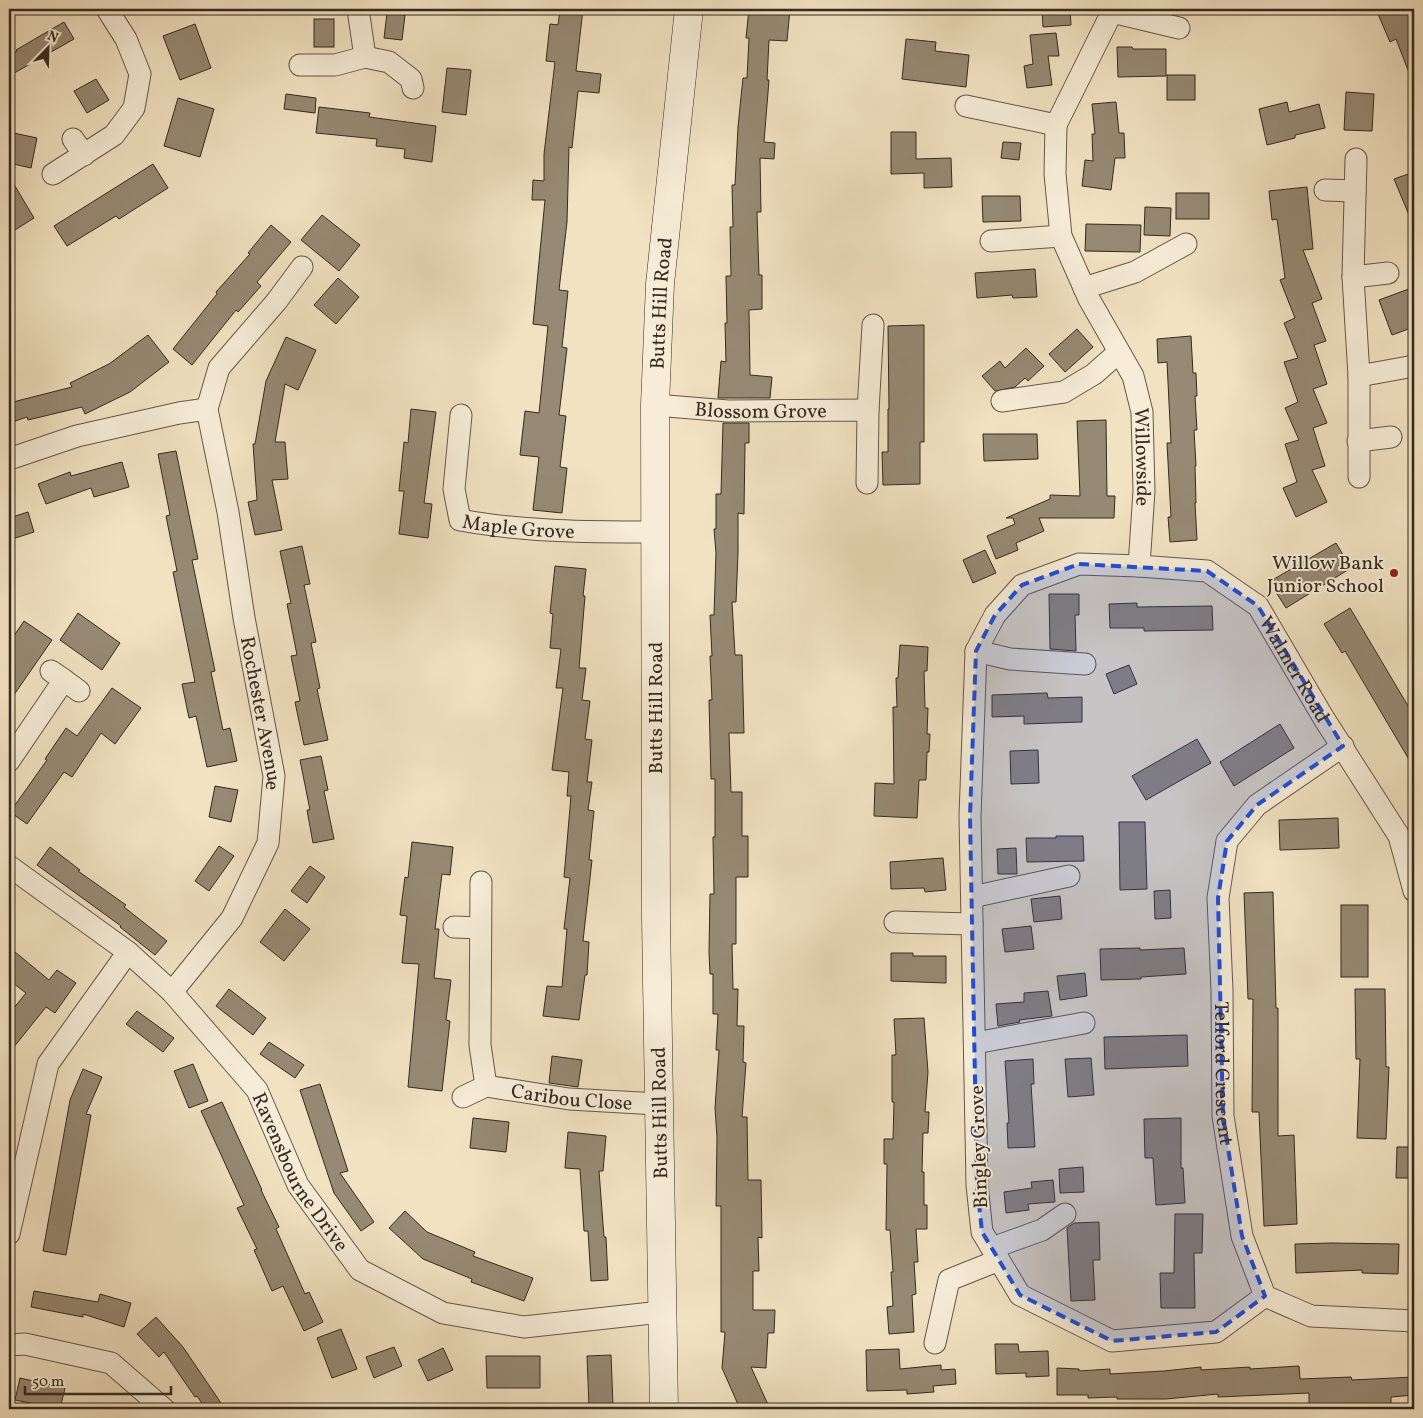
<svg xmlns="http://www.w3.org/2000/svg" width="1423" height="1418" viewBox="0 0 1423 1418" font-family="Vollkorn,serif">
<rect width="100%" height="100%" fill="#f1e2c1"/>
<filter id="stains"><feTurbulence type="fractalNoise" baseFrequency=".004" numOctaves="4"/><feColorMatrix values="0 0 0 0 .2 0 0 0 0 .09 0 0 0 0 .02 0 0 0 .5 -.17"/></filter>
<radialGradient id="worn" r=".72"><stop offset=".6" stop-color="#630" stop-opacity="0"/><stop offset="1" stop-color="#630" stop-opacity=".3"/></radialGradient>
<g fill="#978973" stroke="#36291f">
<path d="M560 9H583L576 71 601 74 599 93 578 91 572 148 569 147 567 222 559 290 568 291 562 347 567 348 559 415 566 416 560 467 567 468 562 513 533 510 539 457 520 455 525 411 539 413 548 326 533 324 545 200H532L533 180 544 181V154L555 62 546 61 550 24 558 25Z"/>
<path d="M749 9H790L787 41 769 40 767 80H769L764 142 775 143 774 159 760 158 761 212H757L759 275H762V309L749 310 750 375 772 377 770 398H718L721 361 726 362 725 323H727L726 276H731L730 227H733L732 185H735L738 127 743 78H747L749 38H746Z"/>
<path d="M1042 9H1070L1071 25 1043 27Z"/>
<path d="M1390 9H1414V83H1413L1396 39 1390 42 1378 14Z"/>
<path d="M387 13 405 15 402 40 384 38Z"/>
<rect x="314" y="19" width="20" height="28"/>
<path d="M64 22 74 39 9 76V56L17 51 16 50Z"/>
<path d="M195 24 211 68 180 80 163 36Z"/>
<path d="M1056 33 1059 56H1048L1052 85 1027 88 1024 66 1033 64 1030 35Z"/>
<path d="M906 39 936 42 935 51 969 55 966 87 902 79Z"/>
<path d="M1117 47H1132L1133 49H1166V76L1118 77Z"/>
<path d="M447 68 471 70 466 115 442 112Z"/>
<rect x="1167" y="75" width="28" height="25"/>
<path d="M96 79 109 100 87 113 74 91Z"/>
<path d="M1346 92 1374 94 1372 131 1344 130Z"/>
<path d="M286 94 316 98 315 113 284 109Z"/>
<path d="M178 98 214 109 200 157 164 146Z"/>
<path d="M1116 102 1119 133H1124L1125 158H1115L1111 190 1082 186 1085 160 1093 161 1092 134H1095L1092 104Z"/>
<path d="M1287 102 1289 112 1319 104 1325 128 1295 135V138L1267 145 1259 109Z"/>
<path d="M319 107 370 113 369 117 436 126 432 162 404 158 405 149 376 146 377 139 316 133Z"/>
<path d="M9 132 37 138 31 168 9 163Z"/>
<path d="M891 132H916V159L951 158 952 187 924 188V173L891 174Z"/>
<path d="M1003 142 1021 143 1019 160 1001 158Z"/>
<path d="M153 164 168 188 119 219 116 216 67 246 54 226Z"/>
<path d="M1414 172V227L1394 179Z"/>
<path d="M9 176 34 218 15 230 9 220Z"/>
<path d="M1307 187 1313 249 1303 250 1322 299 1312 303 1326 341 1314 345 1327 384 1313 389 1327 423 1313 428 1325 466 1312 470 1327 502 1296 517 1283 488 1297 482 1285 444 1299 440 1285 408 1298 402 1284 362 1298 358 1284 323 1295 318 1280 280 1285 278 1277 219 1272 220 1269 191Z"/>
<rect x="1176" y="193" width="33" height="26"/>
<path d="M982 196H1020L1021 221 983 222Z"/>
<path d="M1145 207 1171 208 1170 236 1144 235Z"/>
<path d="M322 215 360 245 339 271 301 240Z"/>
<path d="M1086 224 1141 225 1140 252 1085 251Z"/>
<path d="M271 225 291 242 257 282 261 286 238 312 236 310 192 365 173 349 217 294 216 292 250 254 248 253Z"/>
<path d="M1035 269 1037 297 1013 298 1012 295 977 298 975 273Z"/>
<path d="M338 278 359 297 336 324 314 305Z"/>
<path d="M1414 287V327L1392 335 1379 300Z"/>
<path d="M924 325V442H920V484L883 485 882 452H888V409H889L888 326Z"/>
<path d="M1077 329 1093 347 1065 372 1049 354Z"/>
<path d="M148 335 169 362 130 392 85 414 82 407 28 420 27 417 9 423V403L72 387 70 383 109 364Z"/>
<path d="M1191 336 1193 373H1196L1197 396H1195L1197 430H1194L1196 466H1195L1196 503H1195L1197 540 1170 542 1168 517H1171L1167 443H1171L1167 362 1158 363 1157 339Z"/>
<path d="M286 337 316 350 298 390 285 384 275 442H285L288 479 272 480 282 530 255 535 248 502 257 500 253 444H255L266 381Z"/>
<path d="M1026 348 1044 366 1028 381 1025 378 1015 387 995 391 982 376 1000 361 1005 368Z"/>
<path d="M411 409 436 412 424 503 432 504 428 538 399 534 404 491H399L404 442 408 443Z"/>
<path d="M1106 420 1107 496H1115L1114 518H1039L1044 531 1016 543 1018 550 996 559 987 536 1015 524 1013 518H1006L1050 499V495L1080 496 1077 421Z"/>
<path d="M723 423H749V443H745L744 514 738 513V553L736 602H732L735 655H742L744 733H729L731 792H742V836H748V877H736V944H732L733 989H738L737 1026H744L743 1062 746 1063 742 1117H747L748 1180H761L762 1238 758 1237 759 1271H753V1310H775L774 1333H768L766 1368 751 1367 770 1409H740L722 1368 725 1332H721V1206H716L717 1137 715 1108 719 1050H716L718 1014H713V974H710L709 952 710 894H714L713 837H715V779H711L709 700H712L710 656H712L710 615H714L716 553 714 529H716V494H721Z"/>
<path d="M983 434H1037L1038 459 984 461Z"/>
<path d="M176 451 198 559 192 560 215 671 211 672 223 730 230 728 237 761 207 767 196 716 189 718 182 684 195 682 173 572 177 571 166 516 170 515 158 454Z"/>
<path d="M122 462 129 487 94 497 91 488 46 504 38 484 70 472 71 476Z"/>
<path d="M28 512 34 532 9 540V518Z"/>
<path d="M1336 543 1351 568 1286 608 1272 586 1276 583 1274 579Z"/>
<path d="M302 546 310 584 304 585 316 642 311 643 320 688 317 689 328 740 304 745 295 702 300 701 291 656 297 655 287 604 291 603 280 551Z"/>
<path d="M985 550 996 573 973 583 963 560Z"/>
<path d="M555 566 586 569 583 596H585L579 668H586L582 700 590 701 585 739 592 740 587 782H592L588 810 594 811 589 860H592L583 941 589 942 587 975H585L579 1020 543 1016 547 986 562 987 567 929H564L570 878 564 877 571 796H567L569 772 552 770 563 688H556L561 649 550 648 553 614 550 613Z"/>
<path d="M1049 594H1079V615H1075L1076 651 1050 649Z"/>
<path d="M1137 603V607L1212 606 1213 630 1144 631V628H1110L1109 604Z"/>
<path d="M1350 608 1414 716V768L1345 651 1342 653 1324 624Z"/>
<path d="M78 613 120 643 102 670 60 640Z"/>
<path d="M24 621 52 640 9 702V643Z"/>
<path d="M900 645 928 647 927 671H924L925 708H928L927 734H930L929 752H927L926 780H919L917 818 874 816 875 783 894 784 893 707H897L896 678H898Z"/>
<path d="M1129 665 1137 684 1114 694 1106 674Z"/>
<path d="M112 688 141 708 115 744 101 733 72 777 64 772 27 824 10 812 47 760 45 759 66 728 77 736Z"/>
<path d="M1047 693 1048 698 1082 697V722L1024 724V716L992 717V695Z"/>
<path d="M1280 724 1294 748 1234 786 1220 762Z"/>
<path d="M1197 739 1211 763 1146 800 1132 776Z"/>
<path d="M1038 750 1039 783 1011 784 1010 751Z"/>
<path d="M321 756 328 790 324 791 334 839 313 843 307 810H310L300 760Z"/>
<path d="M215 786 238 790 231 822 209 817Z"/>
<path d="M1338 818 1339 848 1280 850 1279 820Z"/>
<path d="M1119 822H1145L1147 889 1120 890Z"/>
<path d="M1056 836H1083L1084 861 1027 862 1026 838H1056Z"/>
<path d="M412 842 453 847 450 875 442 874 435 929H439L434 978 451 980 446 1020 450 1021 442 1091 408 1087 419 964 402 963 407 916 400 915 405 877 408 878Z"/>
<path d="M219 846 234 856 209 891 195 881Z"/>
<path d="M50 847 80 870 78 871 126 905 124 907 167 941 155 955 120 927 121 926 37 865Z"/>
<path d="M1016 848 1017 874H998L997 849Z"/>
<path d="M943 858 946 890 925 892 924 888 891 889 890 862Z"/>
<path d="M310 866 325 877 307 903 291 891Z"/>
<path d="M1170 890 1171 918 1155 919 1154 891Z"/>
<path d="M1273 892 1276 1008H1278V1136L1294 1135 1297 1224 1264 1226 1259 1112H1252L1253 999H1248L1244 893Z"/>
<path d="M1060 896 1062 919 1034 922 1031 899Z"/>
<rect x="1341" y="905" width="27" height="72"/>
<path d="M285 909 310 929 284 961 260 942Z"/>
<path d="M1031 926 1034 949 1005 952 1002 929Z"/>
<path d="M9 947 49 980 57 970 76 983 55 1013 46 1007 9 1053V1014L26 993 9 980Z"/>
<path d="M1140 948V950L1184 948 1186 974 1141 977V979L1101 980 1100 949Z"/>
<path d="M891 953H913V956H946V983L891 981Z"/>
<path d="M1085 973 1087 996 1060 1000 1057 976Z"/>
<path d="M229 989 266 1018 253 1035 216 1006Z"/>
<path d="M1355 989H1385L1386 1067H1389L1386 1139 1357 1138 1360 1059H1356Z"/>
<path d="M1048 991 1052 1016 1019 1020 1020 1022 998 1026 996 1004 1024 1002V993Z"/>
<path d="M137 1011 174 1038 163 1052 126 1024Z"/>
<path d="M924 1018 928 1072 925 1112H929L928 1133H923L922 1172H924V1205H927V1229H916L918 1262H914L916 1294 912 1295 914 1332 889 1334 887 1307 893 1306 891 1272H893L890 1230H886L887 1164H884V1139H893L894 1102H892V1055H896L894 1019Z"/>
<path d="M1187 1035 1188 1066 1105 1069 1104 1037Z"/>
<path d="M269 1042 304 1065 295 1078 260 1054Z"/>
<path d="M552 1056 582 1060 578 1087 549 1083Z"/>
<path d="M1091 1058 1094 1095 1068 1097 1065 1059Z"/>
<path d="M1033 1059 1034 1084H1031L1035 1147 1008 1148 1007 1123H1009L1005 1061Z"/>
<path d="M193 1064 208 1101 189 1108 174 1071Z"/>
<path d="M83 1069 102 1077 86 1114 91 1115 66 1255 43 1251 70 1100Z"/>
<path d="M320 1084 348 1171 340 1173 374 1222 361 1231 334 1193 300 1090Z"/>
<path d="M222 1102 262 1190H261L279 1227 276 1229 305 1294 309 1292 323 1322 304 1331 283 1286 272 1291 254 1250 257 1249 237 1208 244 1205 201 1111Z"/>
<path d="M473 1118 509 1122 506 1152 470 1148Z"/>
<path d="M1181 1118V1168H1183L1185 1203 1156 1205 1153 1158H1145L1144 1119Z"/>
<path d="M568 1132 606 1136 603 1171H599L604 1237H606L608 1280 591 1281 588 1231H584L580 1169 565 1168Z"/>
<path d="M1397 1147H1414V1178H1396Z"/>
<path d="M1083 1167 1084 1192 1060 1193 1059 1169Z"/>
<path d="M1053 1180 1055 1202 1028 1204 1029 1210 1006 1213 1004 1192 1032 1188 1031 1182Z"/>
<path d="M405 1211 427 1232 475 1252 473 1256 533 1278 524 1301 471 1282 472 1279 423 1259 389 1228Z"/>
<path d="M1175 1214H1203L1202 1253H1194L1195 1308H1161L1160 1273H1174Z"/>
<path d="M1099 1222 1100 1260H1093L1095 1300 1071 1301 1067 1228 1074 1223Z"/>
<path d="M1332 1243 1399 1244 1398 1274 1362 1273V1270L1296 1273 1295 1244Z"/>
<path d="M34 1291 98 1302 100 1294 131 1303 124 1327 83 1314V1317L31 1307Z"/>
<path d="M156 1317 183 1347 225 1409H206L197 1396 195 1397 164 1352 159 1357 137 1334Z"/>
<path d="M341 1329 357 1369 332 1378 317 1338Z"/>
<path d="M995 1344H1018L1019 1352 1048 1351 1049 1376 1026 1377V1373L996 1374Z"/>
<path d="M394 1347 402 1366 374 1378 366 1357Z"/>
<path d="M443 1348 453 1370 428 1381 418 1360Z"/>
<path d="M899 1349 900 1369 941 1365V1370L955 1369 956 1384 933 1386 934 1392 907 1394V1390L867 1391 866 1350Z"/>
<path d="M611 1355 613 1405 589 1406 587 1356Z"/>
<path d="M486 1356H540V1388H487Z"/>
<path d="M1299 1366 1300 1379 1351 1377 1352 1380 1414 1377V1395L1391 1397V1406L1309 1408V1393L1218 1397V1394L1166 1399H1117V1397L1088 1398V1395H1057V1368L1079 1369V1371L1110 1369V1374L1164 1371 1201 1367V1370L1250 1367V1369Z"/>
<path d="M20 1378 65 1388 60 1409 15 1400Z"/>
</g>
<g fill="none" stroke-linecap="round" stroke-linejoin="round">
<g stroke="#655748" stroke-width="23">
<g id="street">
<path d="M358 9 365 57 389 62 411 79 413 88"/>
<path id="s1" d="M1112 9V12L1056 125 1055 174 1061 236 1089 299 1133 376 1142 412 1144 491 1139 566"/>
<path d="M1112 12 1179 28"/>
<path d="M300 65H335L365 57"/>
<path d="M966 106 1056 125"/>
<path d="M73 139 84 155"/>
<path d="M1356 159 1353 277 1359 376 1414 366"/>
<path d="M53 174 114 135 134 108 140 74 126 39 107 9"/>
<path d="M1325 190 1355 191"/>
<path d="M991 241 1061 236"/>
<path d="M1353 277 1388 273"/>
<path d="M1084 288 1135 272 1186 244"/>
<path d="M1359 376V477"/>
<path d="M1002 401 1064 392 1094 374 1119 352"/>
<path id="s2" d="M655 405 728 411 868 410 867 483"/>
<path d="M207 409 219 368 276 302 302 267"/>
<path d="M868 410 873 325"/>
<path id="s3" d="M461 415 454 489 460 520C524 532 589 532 654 532"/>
<path d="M1358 441 1391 437"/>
<path id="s4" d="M9 459 77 436 179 413 207 409 228 512 244 618 274 776 268 843 232 918 172 992"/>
<path d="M976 651 1010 659 1085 664"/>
<path d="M64 680 79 691"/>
<path id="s5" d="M1343 746 1257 805 1227 841 1218 898 1222 990 1223 1116 1242 1236 1265 1296 1311 1316 1414 1321"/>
<path d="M9 761 64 680 51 671"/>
<path id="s6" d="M9 866 128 952 172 992 257 1090 298 1185 360 1270 443 1313 524 1327 661 1312"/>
<path id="s7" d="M481 882 480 1045 486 1086 569 1099 658 1104"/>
<path d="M972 897 1069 876"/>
<path d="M895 922 972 924"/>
<path d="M454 927 480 928"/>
<path d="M975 1043 1084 1023"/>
<path d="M463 1097 486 1086"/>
<path d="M9 1234 48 1064 128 952"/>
<path d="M992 1248 1042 1230 1065 1214"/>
<path id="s8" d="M1265 1296 1216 1332 1112 1341 1020 1295 982 1232 977 1185 970 816 976 651 995 615 1022 585 1079 564 1139 566 1207 571 1258 606 1323 717 1399 836 1414 891"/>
<path d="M935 1343 949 1280 999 1260"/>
<path d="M9 1345 25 1344 111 1363 164 1409"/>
</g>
</g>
<g stroke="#36291f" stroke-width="29">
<g id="secondary">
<path id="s9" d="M664 1409 656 918 655 405 660 284 689 9"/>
</g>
</g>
<use href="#street" stroke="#f6ecd7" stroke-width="21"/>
<use href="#secondary" stroke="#f6ecd7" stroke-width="28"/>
</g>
<path fill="#1d4ed8" fill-opacity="0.2" stroke="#1d4ed8" stroke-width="4" stroke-dasharray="10 6" stroke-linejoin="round" d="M1079 564 1207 571 1258 606 1343 746 1257 805 1227 841 1218 898 1223 1116 1242 1236 1265 1296 1216 1332 1112 1341 1020 1295 982 1232 977 1185 970 816 976 651 995 615 1022 585Z"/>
<circle fill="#8f2418" stroke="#f6ecd7" stroke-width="2" cx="1394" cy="573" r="5"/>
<g text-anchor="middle" stroke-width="4" stroke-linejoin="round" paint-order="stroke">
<g font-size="20" fill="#36291f" stroke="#f6ecd7">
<text dy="7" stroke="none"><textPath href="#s9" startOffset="1106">Butts Hill Road</textPath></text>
<text dy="7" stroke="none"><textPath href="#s2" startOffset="106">Blossom Grove</textPath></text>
<text dy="7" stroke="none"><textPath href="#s1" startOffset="480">Willowside</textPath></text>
<text dy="7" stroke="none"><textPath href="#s3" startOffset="165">Maple Grove</textPath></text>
<text dy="7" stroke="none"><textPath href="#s8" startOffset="1328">Walmer Road</textPath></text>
<text transform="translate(655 708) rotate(-90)" y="7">Butts Hill Road</text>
<text dy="7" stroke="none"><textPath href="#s4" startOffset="514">Rochester Avenue</textPath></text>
<text dy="7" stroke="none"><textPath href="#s5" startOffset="384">Telford Crescent</textPath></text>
<text dy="7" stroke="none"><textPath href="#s7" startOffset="291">Caribou Close</textPath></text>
<text transform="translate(659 1113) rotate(-91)" y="7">Butts Hill Road</text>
<text transform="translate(978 1147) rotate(-92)" y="7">Bingley Grove</text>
<text dy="7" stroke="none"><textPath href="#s6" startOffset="429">Ravensbourne Drive</textPath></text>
</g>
<g font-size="20" fill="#36291f" stroke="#f6ecd7" text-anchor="end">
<text x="1384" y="569">Willow Bank<tspan x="1384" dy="23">Junior School</tspan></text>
</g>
</g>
<rect width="1423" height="1418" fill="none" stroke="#f1e2c1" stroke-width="30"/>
<rect x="10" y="10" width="1403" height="1398" fill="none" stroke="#36291f" stroke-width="2.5"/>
<rect x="15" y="15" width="1393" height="1388" fill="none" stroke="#36291f"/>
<g transform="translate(48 48) rotate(23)" stroke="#f6ecd7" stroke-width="4" paint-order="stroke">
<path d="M0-4L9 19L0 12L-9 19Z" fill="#36291f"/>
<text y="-8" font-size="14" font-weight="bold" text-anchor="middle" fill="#36291f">N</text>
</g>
<path d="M25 1386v8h146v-8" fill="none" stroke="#36291f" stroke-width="2.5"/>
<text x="32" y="1386" font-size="15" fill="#36291f" stroke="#f6ecd7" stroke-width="4" paint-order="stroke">50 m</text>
<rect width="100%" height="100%" filter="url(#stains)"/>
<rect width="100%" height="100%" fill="url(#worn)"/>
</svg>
